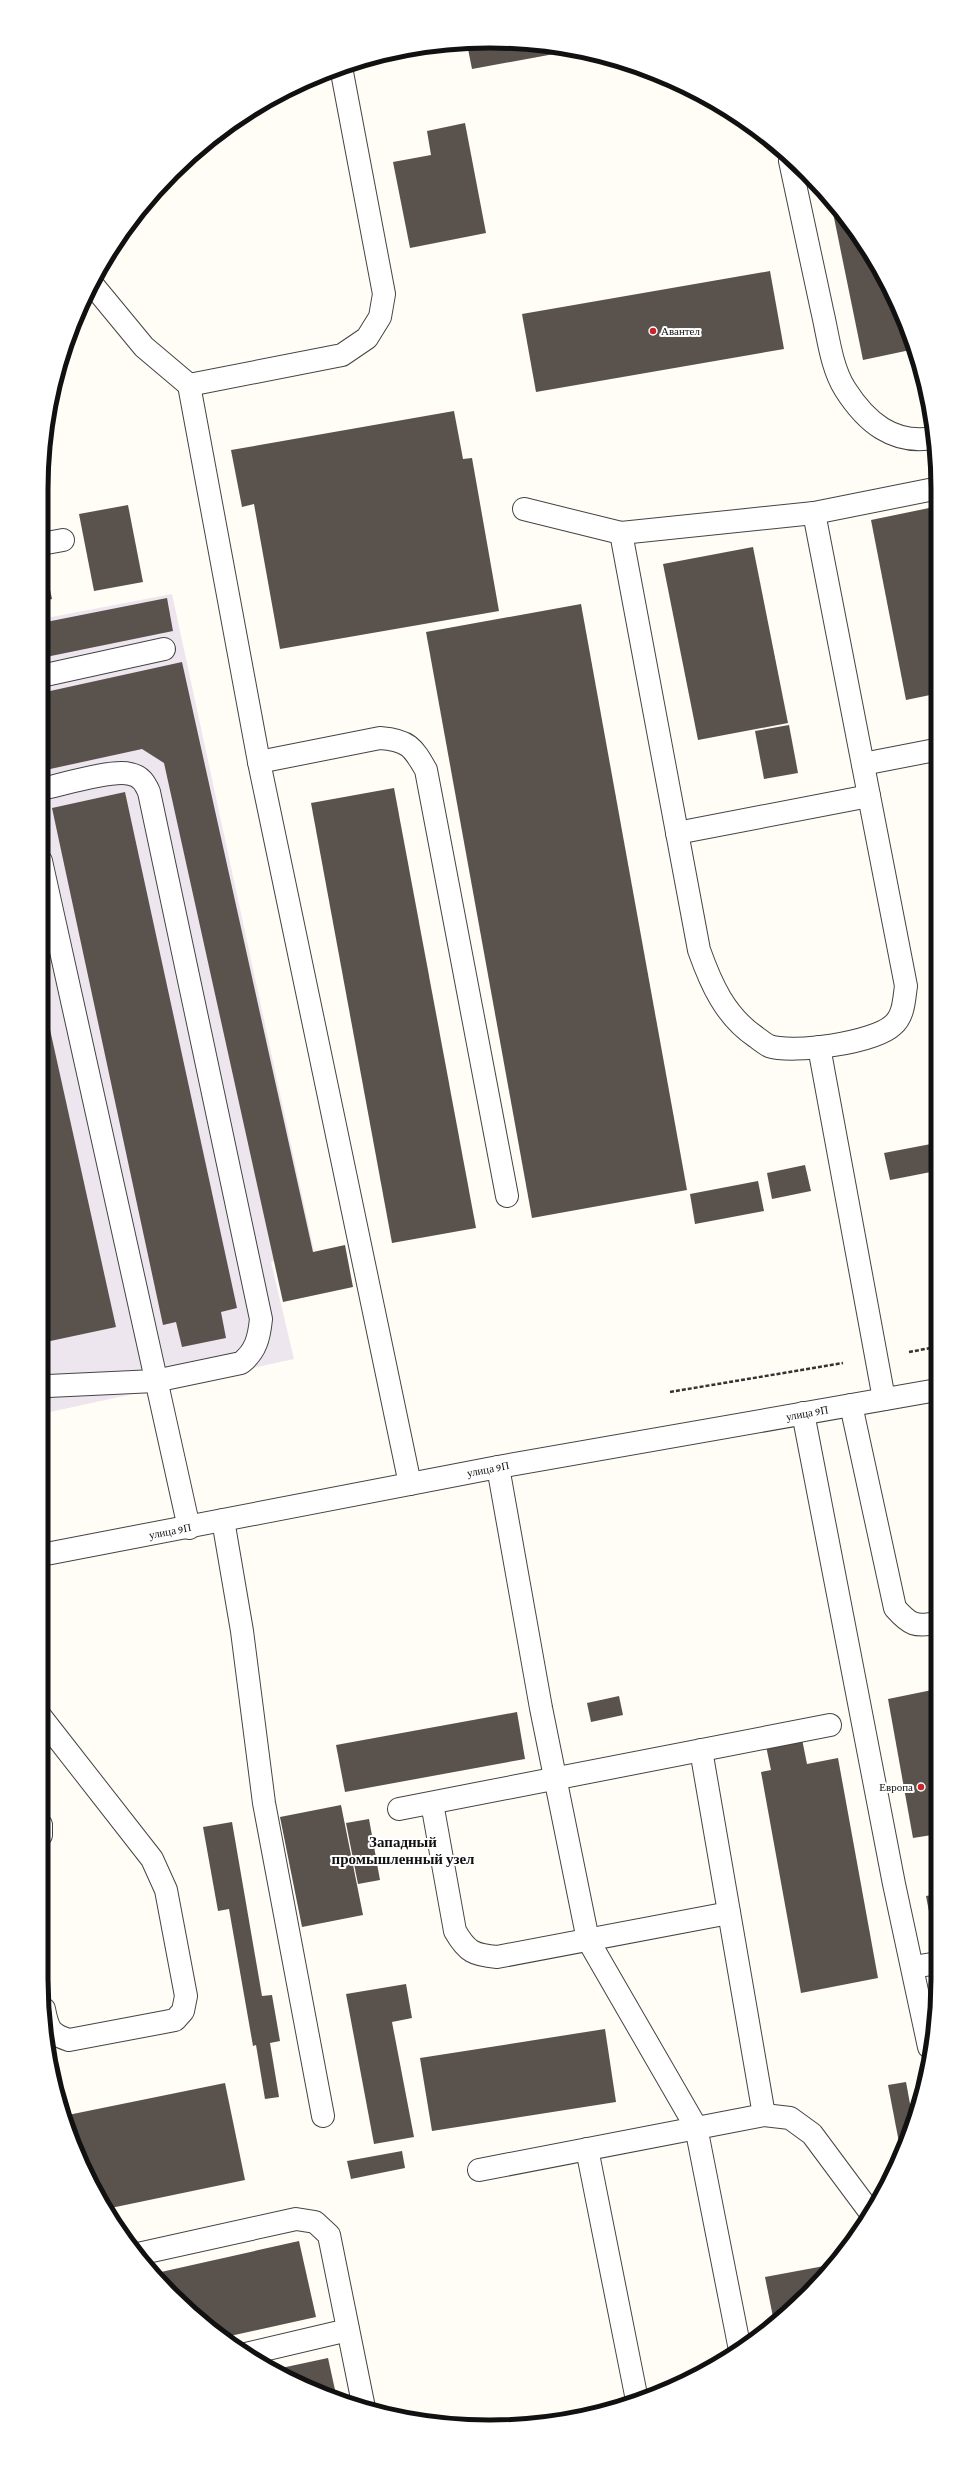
<svg xmlns="http://www.w3.org/2000/svg" width="979" height="2468" viewBox="0 0 979 2468" font-family="'Crimson Pro',serif">
<rect width="100%" height="100%" fill="#fffdf5"/>
<path fill="#eee6ef" d="M172 594 314 1251 271 1262 294 1359 41 1414V619Z"/>
<g fill="#5a524d">
<path d="M519 42 553 48 554 54 472 69 467 44Z"/>
<path d="M465 123 486 233 410 248 393 162 431 155 427 131Z"/>
<path d="M830 198 892 291 915 349 863 360Z"/>
<path d="M770 271 784 349 536 392 522 314Z"/>
<path d="M454 411 463 459 472 458 499 611 280 649 254 504 242 507 231 450Z"/>
<path d="M128 505 143 582 94 591 79 514Z"/>
<path d="M934 507 935 694 906 700 871 520Z"/>
<path d="M753 547 788 723 698 740 663 564Z"/>
<path d="M46 571 52 599 41 602V572Z"/>
<path d="M167 598 173 631 41 658V623Z"/>
<path d="M581 604 687 1190 532 1218 426 632Z"/>
<path d="M182 662 313 1252 345 1245 353 1287 283 1302 164 763 142 749 41 771V693Z"/>
<path d="M789 725 798 773 764 779 755 731Z"/>
<path d="M394 788 476 1228 392 1243 311 803Z"/>
<path d="M125 792 237 1308 221 1312 226 1338 182 1347 176 1322 163 1325 52 808Z"/>
<path d="M41 989 116 1327 41 1343Z"/>
<path d="M936 1143V1171L890 1180 884 1153Z"/>
<path d="M805 1165 811 1191 772 1199 767 1173Z"/>
<path d="M758 1181 764 1211 695 1224 690 1194Z"/>
<path d="M937 1689 938 1834 913 1838 888 1699Z"/>
<path d="M619 1696 623 1715 591 1722 587 1703Z"/>
<path d="M517 1712 525 1759 345 1792 336 1745Z"/>
<path d="M802 1739 807 1764 838 1758 878 1978 801 1993 761 1772 771 1770 766 1746Z"/>
<path d="M341 1805 363 1915 302 1927 280 1817Z"/>
<path d="M369 1819 380 1880 358 1884 346 1823Z"/>
<path d="M232 1822 262 1996 272 1995 280 2041 270 2043 279 2097 265 2099 256 2045 253 2046 229 1909 218 1911 203 1827Z"/>
<path d="M938 1894V1947L936 1948 926 1896Z"/>
<path d="M406 1984 412 2018 392 2022 414 2137 374 2144 346 1994Z"/>
<path d="M605 2029 616 2102 432 2131 420 2058Z"/>
<path d="M906 2082 913 2120 901 2153 888 2085Z"/>
<path d="M225 2083 245 2180 106 2209 63 2116Z"/>
<path d="M402 2151 405 2168 351 2179 347 2161Z"/>
<path d="M299 2241 316 2317 221 2338 152 2274Z"/>
<path d="M835 2264 806 2296 774 2322 765 2277Z"/>
<path d="M328 2358 337 2399 272 2370Z"/>
</g>
<g fill="none" stroke-linecap="round" stroke-linejoin="round">
<g stroke="#444" stroke-width="24">
<g id="service">
<path d="M790 161C801 211 811 261 822 310 828 335 831 367 845 389 866 422 893 445 934 438"/>
<path d="M92 284 144 347 189 385 259 762 410 1484"/>
<path d="M189 385 342 355 367 338 380 317 384 294 341 67"/>
<path d="M524 509 621 533 699 950C711 984 725 1016 756 1037 760 1040 765 1044 769 1046 793 1054 874 1043 893 1025 904 1016 904 999 906 986L814 513"/>
<path d="M621 533 814 513 934 489"/>
<path d="M41 544 63 540"/>
<path d="M41 676 164 649"/>
<path d="M259 762 380 738C408 740 413 747 426 770L507 1196"/>
<path d="M863 764 935 750"/>
<path d="M41 789C61 785 112 769 130 774 141 776 145 783 149 792L261 1319C259 1338 256 1351 241 1363L155 1381 48 1386 41 1383"/>
<path d="M677 833 869 796"/>
<path d="M41 861 189 1528"/>
<path d="M819 1047 884 1399"/>
<path d="M851 1405 895 1608C910 1625 915 1627 937 1623"/>
<path d="M803 1413 894 1884 929 2047"/>
<path d="M498 1467 541 1708 588 1940 696 2127 740 2350"/>
<path d="M223 1520 242 1631 264 1803 323 2116"/>
<path d="M41 1717 152 1859 166 1890 186 1996 183 2011 175 2020 69 2040C50 2034 48 2029 44 2009"/>
<path d="M701 1750 764 2115"/>
<path d="M432 1803 455 1931C467 1952 474 1955 497 1957L729 1913"/>
<path d="M399 1809 830 1725"/>
<path d="M41 1825V1835"/>
<path d="M913 1967 938 1963"/>
<path d="M587 2149 637 2400"/>
<path d="M479 2170 764 2115 790 2118 812 2134 870 2212"/>
<path d="M138 2254 296 2219 315 2222 329 2235 364 2408"/>
<path d="M246 2354 348 2330"/>
</g>
</g>
<g stroke="#444" stroke-width="24">
<path id="minor" d="M41 1555 498 1467 937 1390"/>
</g>
<g stroke="#333" stroke-width="2.5" stroke-dasharray="4 2" stroke-linecap="butt">
<path d="M909 1352 936 1347"/>
<path d="M670 1392 843 1363"/>
</g>
<use href="#service" stroke="#fff" stroke-width="22"/>
<use href="#minor" stroke="#fff" stroke-width="22"/>
</g>
<g fill="#c4262e" stroke="#fff" stroke-width="1.5">
<circle cx="653" cy="331" r="4"/>
<circle cx="921" cy="1787" r="4"/>
</g>
<g text-anchor="middle" stroke-width="4" stroke-linejoin="round" paint-order="stroke">
<g font-size="11" fill="#111" stroke="#fff" text-anchor="start">
<text x="661" y="335">Авантел</text>
<text x="913" y="1791" text-anchor="end">Европа</text>
</g>
<g font-size="11" fill="#111" stroke="#fff">
<text transform="translate(807 1413) rotate(-10)" y="4">улица 9П</text>
<text transform="translate(488 1469) rotate(-11)" y="4">улица 9П</text>
<text transform="translate(170 1531) rotate(-11)" y="4">улица 9П</text>
</g>
<g font-size="15" font-weight="bold" fill="#111" stroke="#fff">
<text x="403" y="1847">Западный<tspan x="403" dy="17">промышленный узел</tspan></text>
</g>
</g>
<path d="M0 0H979V2468H0ZM489 48H490A441 441 0 0 1 931 489V1979A441 441 0 0 1 490 2420H489A441 441 0 0 1 48 1979V489A441 441 0 0 1 489 48Z" fill="#fff" fill-rule="evenodd"/>
<path fill="none" stroke="#111" stroke-width="5" d="M489 48H490A441 441 0 0 1 931 489V1979A441 441 0 0 1 490 2420H489A441 441 0 0 1 48 1979V489A441 441 0 0 1 489 48Z"/>
</svg>
